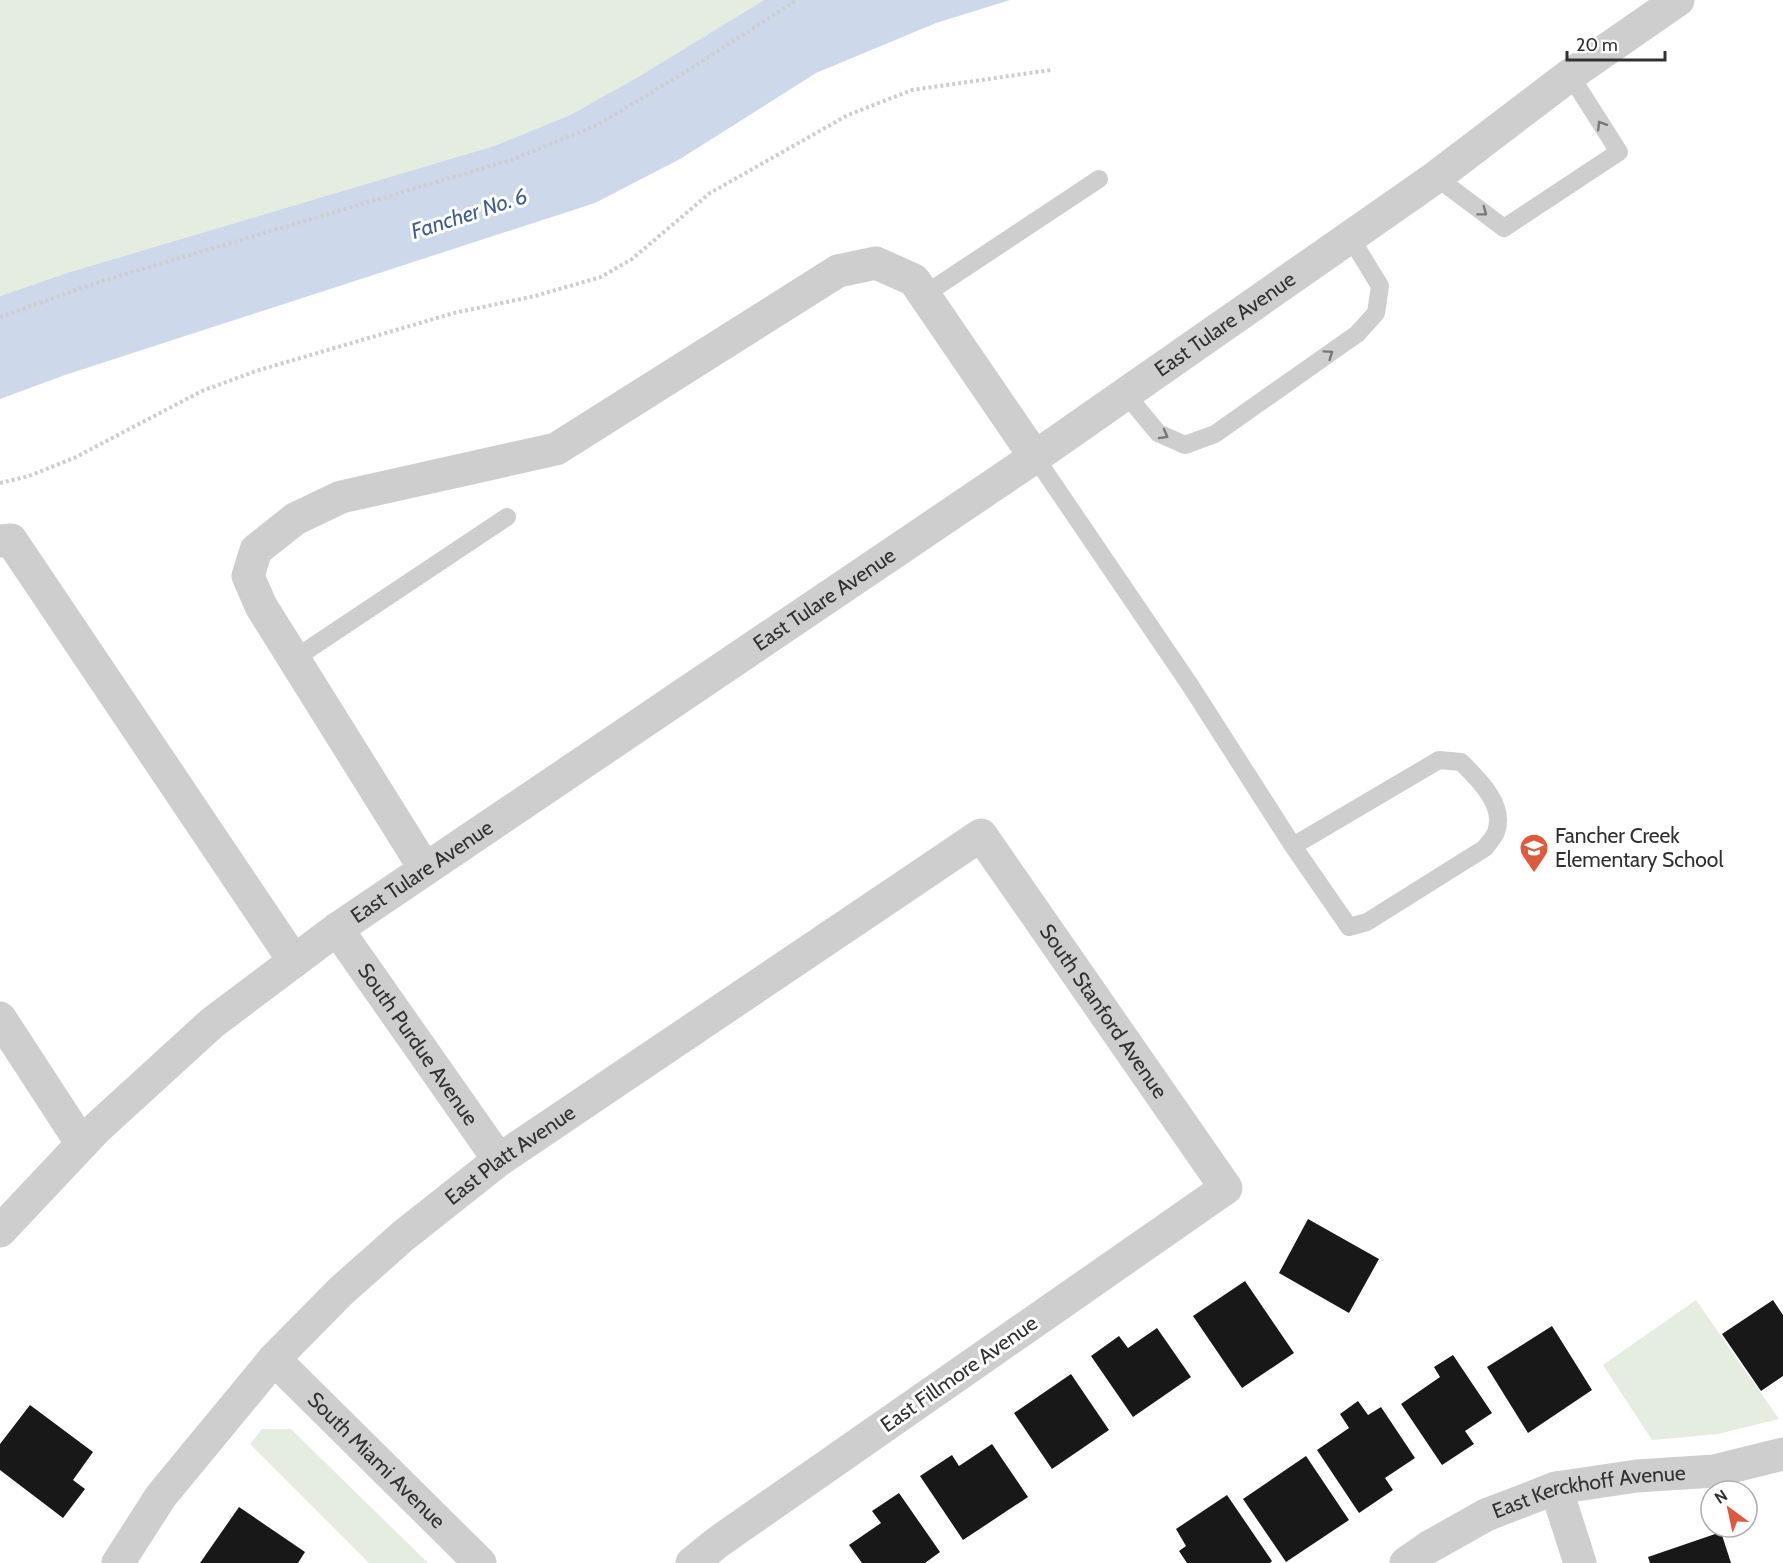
<svg xmlns="http://www.w3.org/2000/svg" width="1783" height="1563" viewBox="0 0 1783 1563" font-family="Cabin,sans-serif">
<rect width="100%" height="100%" fill="#fff"/>
<g fill="#e4ede0">
<path d="M0 0H764L638 77 570 115 494 146 70 272 0 296Z"/>
<path d="M1696 1300 1779 1419 1718 1434 1652 1440 1603 1365Z"/>
<path d="M262 1429H291L428 1563H369L250 1444Z"/>
</g>
<path fill="#cdd8eb" d="M764 0H1010L936 23 816 73 680 159 595 203 65 375 0 399V296L70 272 494 146 570 115 638 77Z"/>
<g fill="#181818">
<path d="M1308 1219 1379 1259 1349 1313 1279 1273Z"/>
<path d="M1245 1281 1294 1353 1242 1388 1193 1316Z"/>
<path d="M1773 1300 1783 1315V1376L1761 1391 1722 1334Z"/>
<path d="M1552 1326 1592 1390 1528 1433 1487 1367Z"/>
<path d="M1157 1328 1191 1377 1133 1417 1091 1356 1119 1336 1128 1348Z"/>
<path d="M1453 1355 1492 1413 1465 1431 1474 1444 1442 1465 1401 1404 1440 1377 1434 1367Z"/>
<path d="M1071 1374 1109 1430 1052 1469 1014 1413Z"/>
<path d="M1358 1401 1368 1415 1381 1407 1415 1458 1385 1478 1393 1490 1359 1513 1317 1450 1349 1428 1340 1414Z"/>
<path d="M30 1405 93 1452 73 1480 85 1489 63 1518 0 1470V1444Z"/>
<path d="M992 1444 1028 1497 963 1540 920 1476 952 1455 959 1466Z"/>
<path d="M1306 1456 1349 1520 1286 1562 1243 1499Z"/>
<path d="M899 1493 940 1552 925 1563H862L849 1545 881 1523 872 1511Z"/>
<path d="M1227 1495 1272 1561 1270 1563H1187L1179 1551 1186 1546 1176 1529Z"/>
<path d="M239 1507 305 1552 298 1563H200Z"/>
<path d="M1721 1532 1731 1563H1650L1648 1557Z"/>
</g>
<g fill="none" stroke-linecap="round" stroke-linejoin="round">
<g stroke="#cecece" stroke-width="4" stroke-dasharray="3 3" stroke-linecap="butt">
<path d="M0 317 99 282 514 159 597 125 679 76 797 0"/>
<path d="M0 483 29 476 74 458 202 391 256 371 454 313 535 296 601 277 632 259 710 193 848 115 912 90 1051 70"/>
</g>
<g stroke="#cecece" stroke-width="18">
<path d="M1436 177 1504 228 1619 152 1570 75"/>
<path d="M924 295 1099 179"/>
<path d="M1125 393 1158 433 1185 445 1215 434 1357 334 1376 313 1380 286 1350 237"/>
<path d="M1035 457 1190 685 1293 846 1349 927 1367 922 1485 848C1488 843 1494 838 1496 832 1506 805 1478 779 1461 762L1439 760 1293 846"/>
<path d="M294 659 507 517"/>
</g>
<g stroke="#cecece" stroke-width="33">
<path d="M0 541 11 540 294 961"/>
<path d="M425 869 261 606 248 576 256 550 295 519 341 497 556 449 838 271 876 263 914 280 1035 457"/>
<path id="s1" d="M337 929 499 1160"/>
<path d="M0 1018 82 1144"/>
<path id="s2" d="M274 1359 480 1563"/>
<path d="M1556 1488 1580 1563"/>
<path id="s3" d="M118 1563 161 1496 274 1359 341 1291 403 1236 499 1160 981 835 1226 1188 718 1542 692 1563"/>
<path id="s4" d="M1406 1563 1429 1547 1486 1515 1556 1488 1637 1476 1714 1471 1783 1454"/>
</g>
<path stroke="#cecece" stroke-width="33" id="s5" d="M0 1231 97 1128 212 1023 337 929 1035 457 1436 177 1570 75 1678 0"/>
</g>
<defs><path id="oneway-chevron" d="M-2-3.5L2.5 0L-2 3.5" fill="none" stroke-width="1.6" stroke-linecap="round" stroke-linejoin="round" transform="scale(1.5)"/></defs>
<g stroke="#787878">
<use href="#oneway-chevron" transform="translate(1601 125) rotate(-122)"/>
<use href="#oneway-chevron" transform="translate(1483 212) rotate(37)"/>
<use href="#oneway-chevron" transform="translate(1329 354) rotate(-35)"/>
<use href="#oneway-chevron" transform="translate(1164 435) rotate(29)"/>
</g>
<defs>
<g id="school-pin" transform="scale(1.5)"><path d="M0 17L-7.5 6A9.5 9.5 0 1 1 7.5 6Z" fill="#dd5a3e" stroke="#fff"/><path d="M0-5L7-2L0 1L-7-2ZM-4 1L0 2.5L4 1V4Q0 6-4 4Z" fill="#fff"/></g>
</defs>
<g fill-rule="evenodd">
<use href="#school-pin" x="1534" y="848"/>
</g>
<g text-anchor="middle" stroke-width="6" stroke-linejoin="round" paint-order="stroke">
<g font-size="21" fill="#313131" stroke="#fff">
<text dy="7" stroke="none"><textPath href="#s5" startOffset="1528">East Tulare Avenue</textPath></text>
<text dy="7" stroke="none"><textPath href="#s5" startOffset="1042">East Tulare Avenue</textPath></text>
<text dy="7" stroke="none"><textPath href="#s5" startOffset="556">East Tulare Avenue</textPath></text>
<text dy="7" stroke="none"><textPath href="#s3" startOffset="1354">South Stanford Avenue</textPath></text>
<text dy="7" stroke="none"><textPath href="#s1" startOffset="141">South Purdue Avenue</textPath></text>
<text dy="7" stroke="none"><textPath href="#s3" startOffset="570">East Platt Avenue</textPath></text>
<text transform="translate(959 1374) rotate(-35)" y="7">East Fillmore Avenue</text>
<text dy="7" stroke="none"><textPath href="#s2" startOffset="144">South Miami Avenue</textPath></text>
<text dy="7" stroke="none"><textPath href="#s4" startOffset="200">East Kerckhoff Avenue</textPath></text>
</g>
<g font-size="21" fill="#313131" stroke="#fff" text-anchor="start">
<text x="1555" y="843">Fancher Creek<tspan x="1555" dy="24">Elementary School</tspan></text>
</g>
<g font-size="22" font-style="italic" fill="#425e90" stroke="#fff">
<text transform="translate(469 213) rotate(-18)" y="8">Fancher No. 6</text>
</g>
</g>
<g transform="translate(1729 1509) rotate(327)"><circle r="28" fill="#ffffff" stroke="#adadad" stroke-width="1.5"/>
<path d="M0-4.5L10 22L0 15L-10 22Z" fill="#dd5a3e"/>
<text y="-9" font-size="16" font-weight="bold" text-anchor="middle" fill="#313131">N</text>
</g>
<path d="M1567 51v9h98v-9" fill="none" stroke="#313131" stroke-width="3"/>
<text x="1576" y="51" font-size="18" fill="#313131" stroke="#ffffff" stroke-width="4.5" paint-order="stroke">20 m</text>
</svg>
